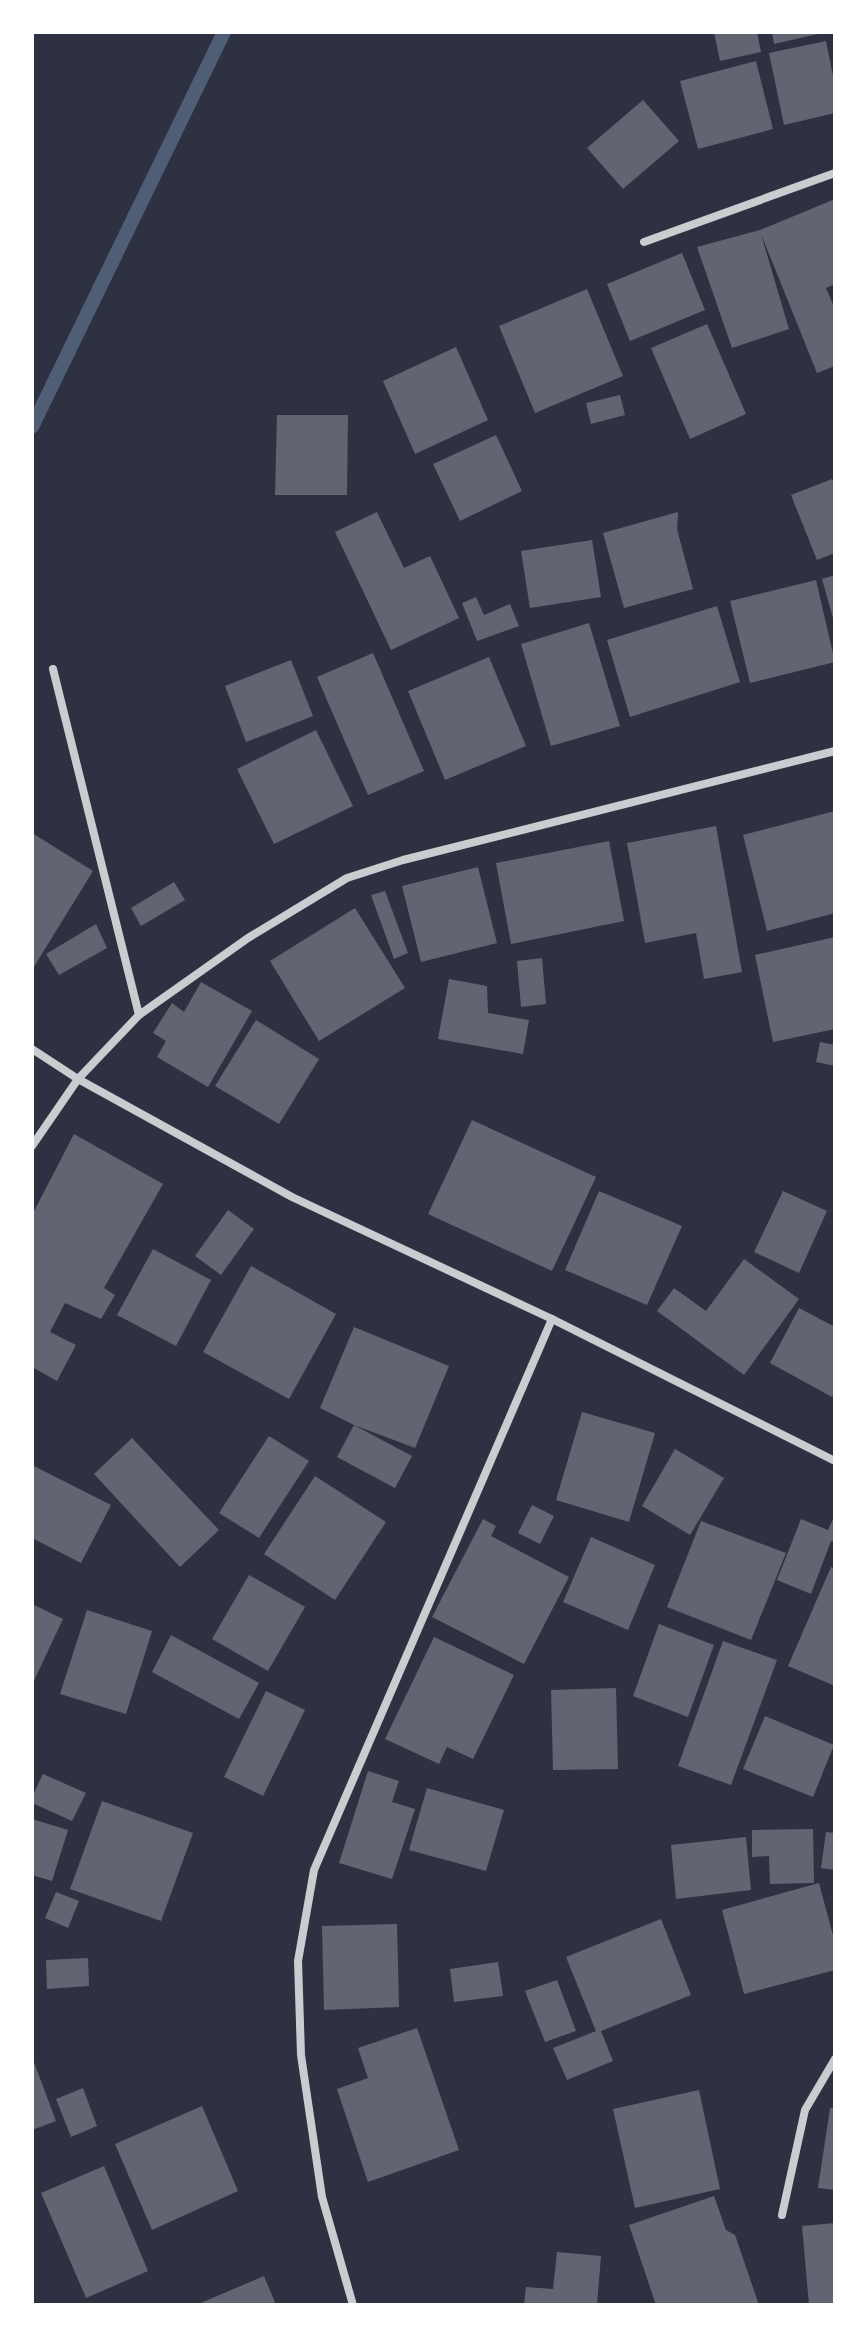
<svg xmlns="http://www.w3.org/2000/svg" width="867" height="2337" viewBox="0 0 867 2337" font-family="'Roboto Condensed',sans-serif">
<rect width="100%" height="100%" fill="#2d3142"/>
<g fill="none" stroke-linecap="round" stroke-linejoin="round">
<path stroke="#4f5d75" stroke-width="14" d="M32 427 224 32"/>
</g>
<g fill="#626471">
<path d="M714 32H757L761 52 720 61Z"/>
<path d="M772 32H822V33L774 44Z"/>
<path d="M826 41 835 86V113L784 125 769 53Z"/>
<path d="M756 61 773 129 698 149 680 81Z"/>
<path d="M643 100 679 141 623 189 587 148Z"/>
<path d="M835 199V284L826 288 835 309V366L817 373 761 234 789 329 732 348 697 247 760 230Z"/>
<path d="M682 253 705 310 630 341 607 284Z"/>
<path d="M587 289 623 376 535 413 499 326Z"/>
<path d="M707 324 746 414 690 439 651 348Z"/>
<path d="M456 347 488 420 415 454 383 381Z"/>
<path d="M620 395 625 415 591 424 586 403Z"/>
<path d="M277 415H348L347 495H275Z"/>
<path d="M496 435 522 491 460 521 433 464Z"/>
<path d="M832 479 835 486V553L817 560 791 495Z"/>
<path d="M377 512 404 568 430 556 459 618 391 650 335 532Z"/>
<path d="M678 512 677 529 693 589 624 608 603 533Z"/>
<path d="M592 540 601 597 530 608 521 551Z"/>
<path d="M835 575V622H834L822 579Z"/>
<path d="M816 580 835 662 750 683 730 601Z"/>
<path d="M476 597 484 615 510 604 519 626 477 641 462 603Z"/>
<path d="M717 606 740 682 630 717 607 640Z"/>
<path d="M589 623 620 726 551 746 521 644Z"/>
<path d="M373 653 424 771 368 795 317 677Z"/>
<path d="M489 657 526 746 445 780 408 691Z"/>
<path d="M291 660 313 716 246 742 225 686Z"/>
<path d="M316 730 353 806 274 844 237 769Z"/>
<path d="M835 811V913L767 931 743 835Z"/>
<path d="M716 826 742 972 704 979 696 933 645 943 627 843Z"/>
<path d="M32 833 93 871 32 970Z"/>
<path d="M609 841 624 921 511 944 496 863Z"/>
<path d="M478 867 497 943 421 962 402 886Z"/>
<path d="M174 882 185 900 141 926 131 908Z"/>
<path d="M385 891 408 953 394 959 371 895Z"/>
<path d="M355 908 405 988 319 1041 270 961Z"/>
<path d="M96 924 107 948 59 975 46 954Z"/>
<path d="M835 937V1029L773 1042 755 955Z"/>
<path d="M542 958 546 1004 521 1007 517 961Z"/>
<path d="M449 979 487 986 488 1013 529 1020 523 1054 438 1039Z"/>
<path d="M201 982 252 1011 208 1087 157 1057 166 1041 153 1033 172 1003 184 1012Z"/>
<path d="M256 1020 319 1059 279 1124 215 1086Z"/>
<path d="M820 1042 835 1045V1066L816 1062Z"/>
<path d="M472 1120 596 1177 552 1271 428 1214Z"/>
<path d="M74 1134 163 1184 104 1288 115 1295 101 1319 65 1303 50 1332 76 1345 57 1381 32 1367V1215Z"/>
<path d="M599 1191 682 1226 647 1305 565 1270Z"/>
<path d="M783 1191 827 1211 799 1273 754 1252Z"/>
<path d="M228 1210 254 1229 221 1275 195 1256Z"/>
<path d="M153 1249 211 1280 176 1346 117 1315Z"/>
<path d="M744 1259 799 1299 744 1375 657 1311 674 1288 706 1311Z"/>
<path d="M251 1266 336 1314 289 1399 203 1352Z"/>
<path d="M799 1308 835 1327V1392L832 1397 770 1363Z"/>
<path d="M354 1327 449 1366 415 1448 354 1425 320 1408Z"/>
<path d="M582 1412 655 1433 629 1522 556 1500Z"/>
<path d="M354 1425 412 1456 395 1488 337 1457Z"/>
<path d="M269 1436 309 1461 259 1538 219 1513Z"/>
<path d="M132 1438 219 1530 180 1567 94 1474Z"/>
<path d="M675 1449 724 1478 690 1535 642 1506Z"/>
<path d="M32 1465 111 1505 81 1563 32 1538Z"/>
<path d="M315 1476 386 1522 335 1600 264 1554Z"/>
<path d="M532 1505 554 1516 540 1544 518 1533Z"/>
<path d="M835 1515V1542L831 1541 811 1594 777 1580 801 1519 828 1530Z"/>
<path d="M483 1519 496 1526 491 1536 569 1577 524 1664 432 1617Z"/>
<path d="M701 1521 786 1553 751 1640 667 1607Z"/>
<path d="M591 1537 655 1565 628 1630 563 1602Z"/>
<path d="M831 1567 835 1569V1686L788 1666Z"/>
<path d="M249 1575 305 1607 268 1671 212 1639Z"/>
<path d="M32 1604 63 1619 32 1685Z"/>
<path d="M87 1610 152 1631 126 1714 60 1694Z"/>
<path d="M659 1624 714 1645 688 1717 633 1696Z"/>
<path d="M171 1635 259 1683 239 1719 152 1672Z"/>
<path d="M434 1637 514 1675 473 1759 447 1747 439 1764 385 1739Z"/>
<path d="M723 1641 777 1660 731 1785 678 1766Z"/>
<path d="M616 1688 618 1769 553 1770 551 1690Z"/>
<path d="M266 1691 305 1710 263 1796 224 1777Z"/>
<path d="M765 1716 834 1745 813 1797 743 1769Z"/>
<path d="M368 1771 399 1781 392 1802 415 1809 392 1879 339 1863Z"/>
<path d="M43 1774 86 1793 72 1821 32 1803V1797Z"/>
<path d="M427 1788 504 1810 486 1871 409 1850Z"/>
<path d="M102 1801 193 1833 161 1921 70 1889Z"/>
<path d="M32 1819 68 1830 52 1881 32 1875Z"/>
<path d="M813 1829 814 1883 770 1884 769 1856 752 1857V1830Z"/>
<path d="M826 1832 835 1833V1870L821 1868Z"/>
<path d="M746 1837 751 1890 676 1899 671 1845Z"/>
<path d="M819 1883 835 1943V1970L744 1994 722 1910Z"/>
<path d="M56 1892 79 1901 68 1928 45 1918Z"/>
<path d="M661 1919 691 1995 601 2031 613 2061 567 2080 553 2048 596 2031 566 1957Z"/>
<path d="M397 1924 399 2007 324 2010 322 1926Z"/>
<path d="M88 1958 89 1986 47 1989 46 1960Z"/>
<path d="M498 1962 503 1996 454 2002 450 1969Z"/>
<path d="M557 1980 576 2031 545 2042 525 1991Z"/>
<path d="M417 2028 459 2150 368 2182 337 2089 368 2078 358 2048Z"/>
<path d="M32 2057 56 2121 32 2130Z"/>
<path d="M83 2088 97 2126 71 2137 56 2099Z"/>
<path d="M699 2090 720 2189 635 2208 613 2109Z"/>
<path d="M202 2106 238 2191 152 2230 115 2144Z"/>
<path d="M830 2108H835V2190L818 2188Z"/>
<path d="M104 2166 148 2271 86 2298 41 2193Z"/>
<path d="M714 2196 726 2230 735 2235 759 2305H656L629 2225Z"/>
<path d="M835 2223V2305H809L802 2226Z"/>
<path d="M557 2252 601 2256 597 2305H524L526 2287 553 2289Z"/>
<path d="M264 2276 276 2305H196Z"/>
</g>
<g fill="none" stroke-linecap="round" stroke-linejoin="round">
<g stroke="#caccd0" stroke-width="8">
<path d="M644 242 835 173"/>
<path d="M53 669 139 1015"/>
<path d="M32 1049 78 1079 292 1197 552 1319 835 1461"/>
<path d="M32 1146 78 1079 139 1015 248 938 347 878 403 860 835 751"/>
<path d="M782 2215 805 2110 835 2059"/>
<path d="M353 2305 322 2197 301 2055 298 1961 314 1870 552 1319"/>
</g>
</g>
<rect width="867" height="2337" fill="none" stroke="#ffffff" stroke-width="68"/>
</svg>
